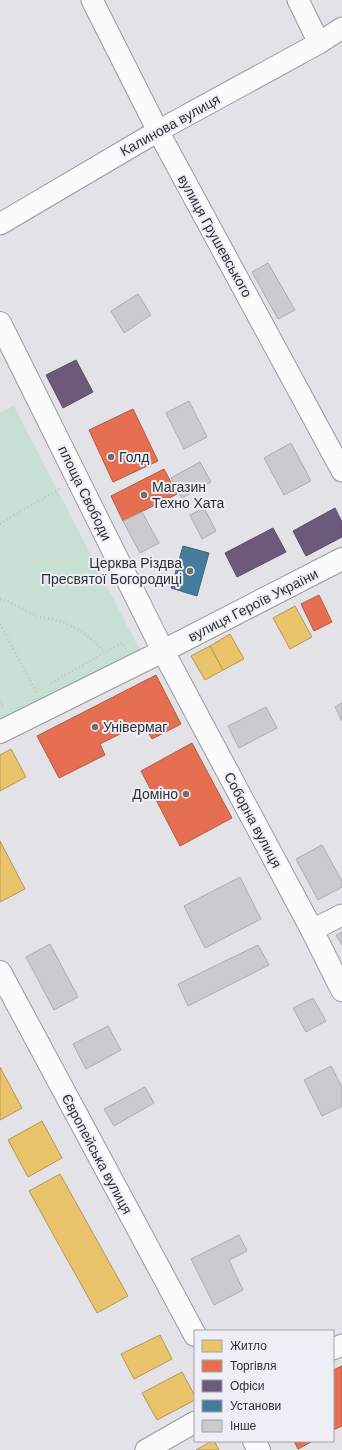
<svg xmlns="http://www.w3.org/2000/svg" width="342" height="1450" viewBox="0 0 342 1450" font-family="'DM Sans',sans-serif">
<rect width="100%" height="100%" fill="#e3e3e7"/>
<path fill="#c8e0d4" d="M14 406 142 654 0 726V413Z"/>
<g fill="#e9c46a" stroke="#b2985a">
<path d="M295 606 312 637 290 649 273 618Z"/>
<path d="M230 634 244 659 223 670 210 646Z"/>
<path d="M210 646 223 670 205 680 191 656Z"/>
<path d="M11 749 26 777 0 791V755Z"/>
<path d="M0 841 25 889 0 902Z"/>
<path d="M0 1067 22 1108 0 1120Z"/>
<path d="M42 1121 62 1158 28 1177 8 1140Z"/>
<path d="M60 1174 128 1296 97 1313 29 1191Z"/>
<path d="M160 1335 172 1359 134 1379 121 1354Z"/>
<path d="M182 1372 195 1396V1400L157 1420 142 1393Z"/>
<path d="M212 1441H214L219 1450H196Z"/>
</g>
<g fill="#e76f51" stroke="#b05c48">
<path d="M133 409 158 461 113 482 89 430Z"/>
<path d="M164 469 177 494 123 521 111 496Z"/>
<path d="M319 595 332 622 314 631 301 604Z"/>
<path d="M156 675 181 724 152 739 146 729 142 731 138 725 100 744 105 755 59 778 37 736Z"/>
<path d="M192 743 232 818 180 846 141 771Z"/>
<path d="M342 1366V1426L333 1430V1370Z"/>
<path d="M294 1441H313L298 1449Z"/>
</g>
<g fill="#6d597a" stroke="#5b4d65">
<path d="M76 360 93 392 63 408 46 375Z"/>
<path d="M335 508 342 522V537L306 556 293 531Z"/>
<path d="M273 528 286 552 237 577 225 553Z"/>
</g>
<path fill="#457b9d" stroke="#3f647d" d="M183 546 209 553 197 596 171 588Z"/>
<g fill="#cbcbcd" stroke="#adadb1">
<path d="M268 263 295 310 278 319 252 272Z"/>
<path d="M138 294 151 315 124 333 111 311Z"/>
<path d="M189 401 207 437 184 449 166 413Z"/>
<path d="M291 443 311 481 284 495 264 458Z"/>
<path d="M200 462 211 482 182 498 171 478Z"/>
<path d="M204 508 216 531 202 539 190 515Z"/>
<path d="M142 512 159 543 140 553 123 521Z"/>
<path d="M342 703V721L335 707Z"/>
<path d="M266 707 277 728 239 748 228 726Z"/>
<path d="M322 845 342 881V887L318 900 296 859Z"/>
<path d="M240 877 261 919 205 948 184 906Z"/>
<path d="M342 932V945L336 935Z"/>
<path d="M50 944 78 997 54 1010 26 957Z"/>
<path d="M258 945 269 965 188 1006 178 984Z"/>
<path d="M313 998 326 1021 306 1032 293 1008Z"/>
<path d="M108 1026 121 1050 86 1069 73 1044Z"/>
<path d="M331 1066 342 1087V1106L322 1116 304 1080Z"/>
<path d="M145 1087 154 1103 114 1126 104 1109Z"/>
<path d="M239 1235 247 1251 229 1260 243 1290 214 1305 191 1259Z"/>
</g>
<g fill="none" stroke-linecap="round" stroke-linejoin="round">
<g stroke="#9a9a9d" stroke-width="23">
<g id="minor">
<path d="M92 0 158 131 342 471"/>
<path d="M298 0 319 43"/>
<path d="M0 224 158 131 319 43 342 28"/>
<path d="M312 930 342 915"/>
<path d="M333 1349 342 1345"/>
<path d="M146 1450 195 1422"/>
</g>
</g>
<g stroke="#9a9a9d" stroke-width="24">
<g id="tertiary">
<path d="M0 323 163 651 312 930 342 990"/>
<path d="M0 972 195 1335"/>
<path d="M254 1441 259 1450"/>
</g>
</g>
<g stroke="#9a9a9d" stroke-width="24">
<path id="secondary" d="M0 732 163 651 342 559"/>
</g>
<g stroke="#c3c3c3" stroke-width="2.5" stroke-dasharray="1 3" stroke-linecap="butt">
<path d="M0 524 61 488"/>
<path d="M0 599 9 602 37 616 63 622 83 632 105 652"/>
<path d="M0 624 37 693"/>
<path d="M51 683 122 643 126 649"/>
<path d="M0 702 4 709"/>
</g>
<use href="#minor" stroke="#fbfbfb" stroke-width="21"/>
<use href="#tertiary" stroke="#fbfbfb" stroke-width="22"/>
<use href="#secondary" stroke="#fbfbfb" stroke-width="22"/>
</g>
<g fill="#6f6f72" stroke="#eeeef6" stroke-width="1.5">
<circle cx="111" cy="457" r="4"/>
<circle cx="144" cy="495" r="4"/>
<circle cx="190" cy="571" r="4"/>
<circle cx="95" cy="727" r="4"/>
<circle cx="186" cy="794" r="4"/>
</g>
<g text-anchor="middle" stroke-width="4" stroke-linejoin="round" paint-order="stroke">
<g font-size="14" fill="#303033" stroke="#eeeef6">
<text transform="translate(170 125) rotate(-29)" y="5">Калинова вулиця</text>
<text transform="translate(215 236) rotate(61)" y="5">вулиця Грушевського</text>
<text transform="translate(85 493) rotate(64)" y="5">площа Свободи</text>
<text transform="translate(253 605) rotate(-27)" y="5">вулиця Героїв України</text>
<text transform="translate(253 820) rotate(62)" y="5">Соборна вулиця</text>
<text transform="translate(97 1154) rotate(62)" y="5">Європейська вулиця</text>
</g>
<g font-size="14" fill="#303033" stroke="#eeeef6" text-anchor="start">
<text x="119" y="462">Голд</text>
<text x="152" y="492">Магазин<tspan x="152" dy="16">Техно Хата</tspan></text>
<text x="182" y="568" text-anchor="end">Церква Різдва<tspan x="182" dy="16">Пресвятої Богородиці</tspan></text>
<text x="103" y="732">Універмаг</text>
<text x="178" y="799" text-anchor="end">Доміно</text>
</g>
</g>
<rect x="194" y="1330" width="140" height="112" fill="#eeeef6" stroke="#a2a2a8"/>
<rect x="202" y="1340" width="20" height="12" fill="#e9c46a" stroke="#a2a2a8"/>
<text x="230" y="1350" font-size="12" fill="#303033">Житло</text>
<rect x="202" y="1360" width="20" height="12" fill="#e76f51" stroke="#a2a2a8"/>
<text x="230" y="1370" font-size="12" fill="#303033">Торгівля</text>
<rect x="202" y="1380" width="20" height="12" fill="#6d597a" stroke="#a2a2a8"/>
<text x="230" y="1390" font-size="12" fill="#303033">Офіси</text>
<rect x="202" y="1400" width="20" height="12" fill="#457b9d" stroke="#a2a2a8"/>
<text x="230" y="1410" font-size="12" fill="#303033">Установи</text>
<rect x="202" y="1420" width="20" height="12" fill="#cbcbcd" stroke="#a2a2a8"/>
<text x="230" y="1430" font-size="12" fill="#303033">Інше</text>
</svg>
